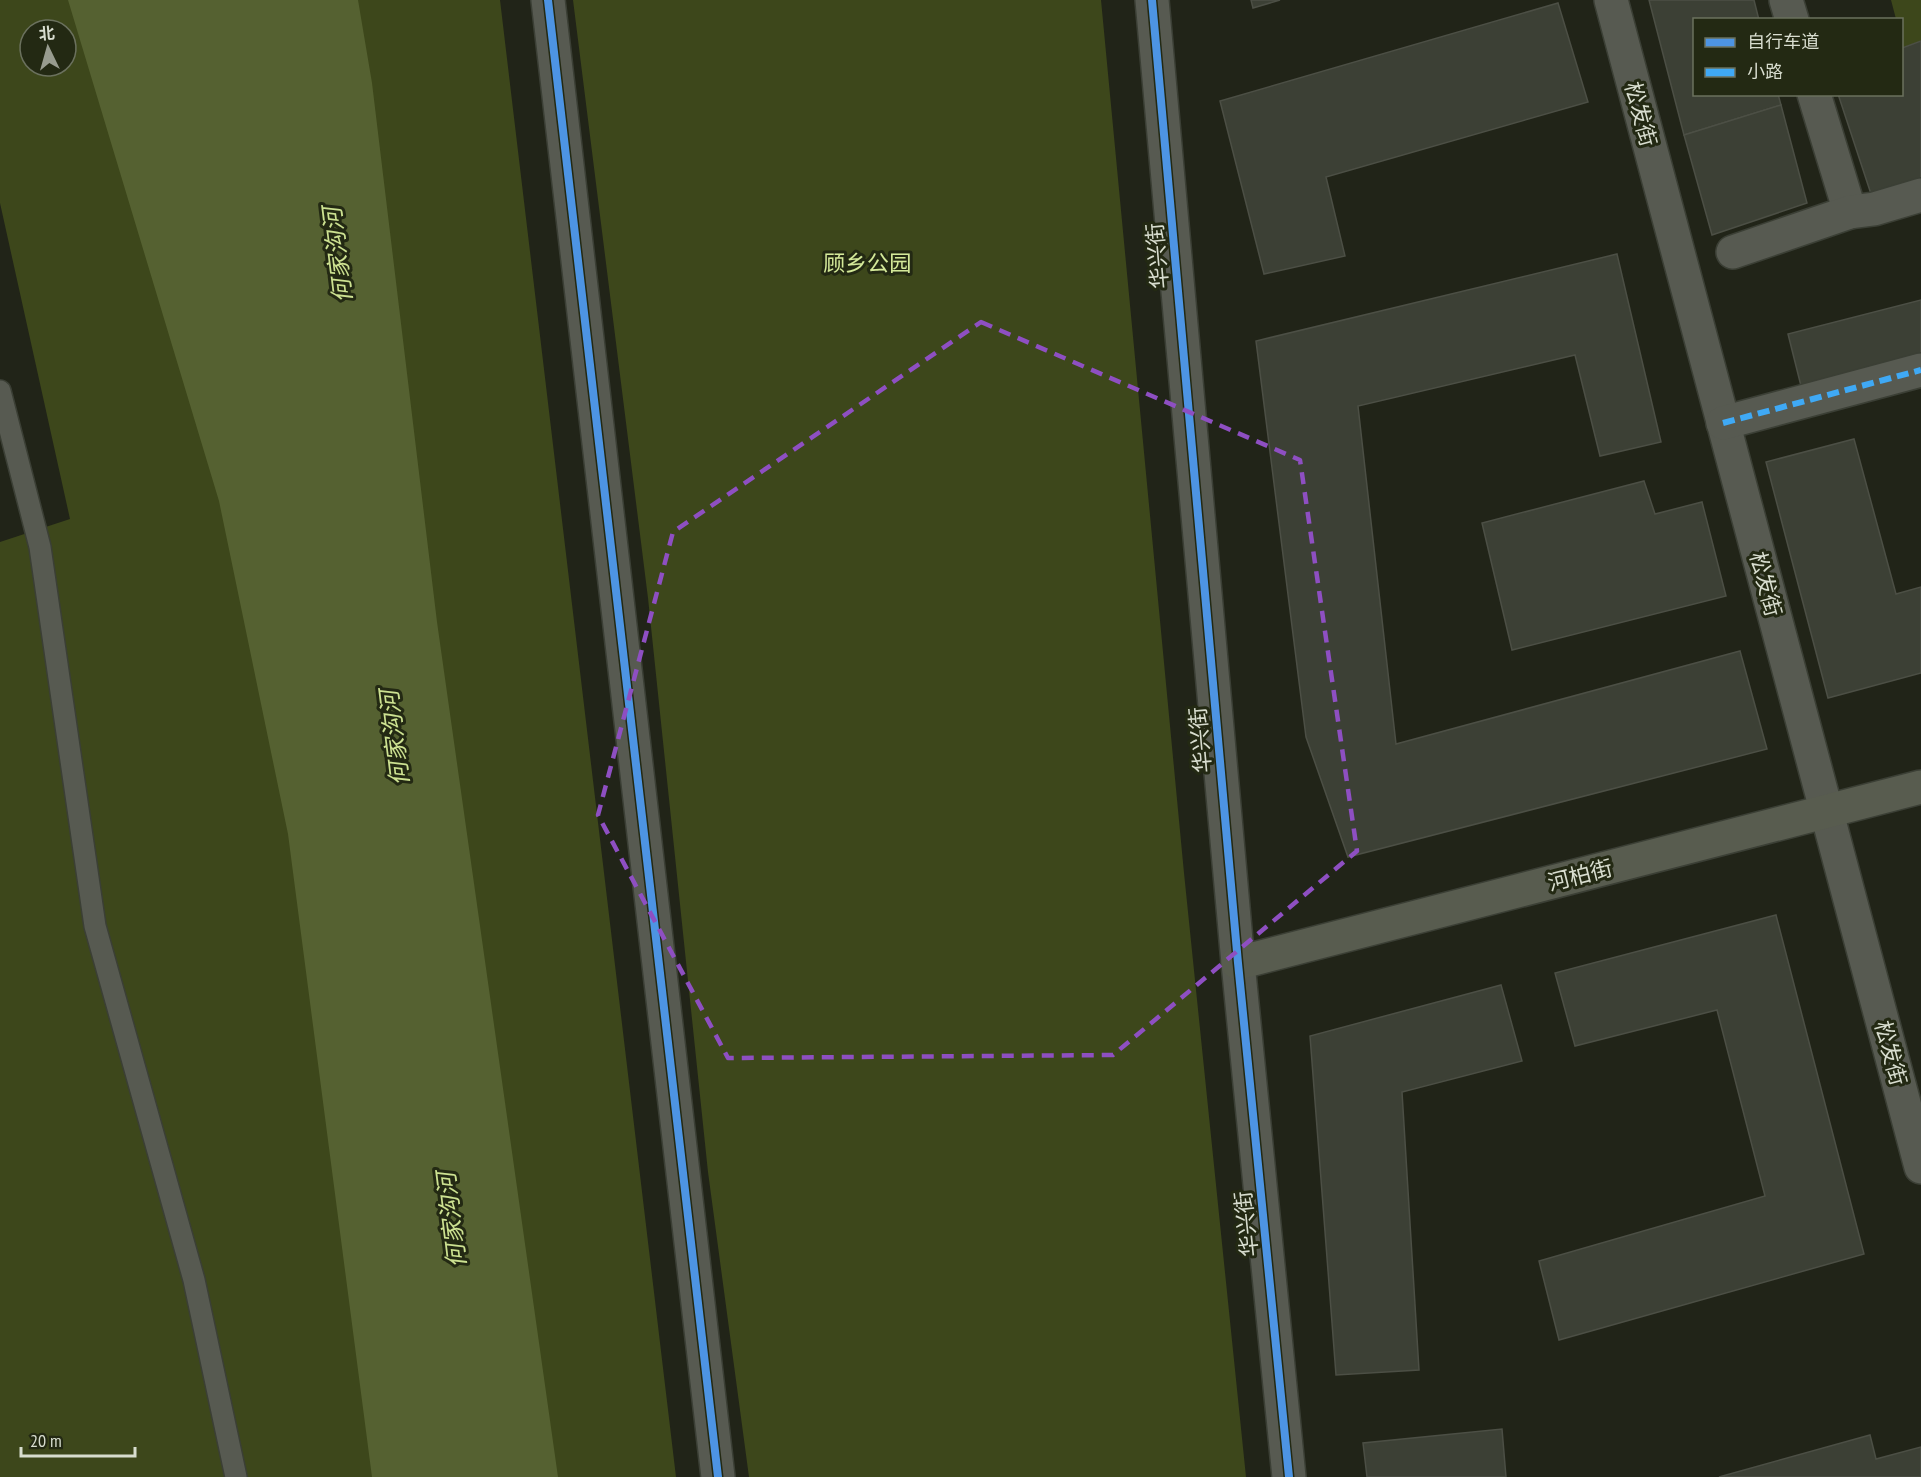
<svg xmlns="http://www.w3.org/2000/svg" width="1921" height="1477" viewBox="0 0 1921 1477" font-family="'PT Sans Narrow','Noto Sans SC',sans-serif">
<rect width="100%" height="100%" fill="#212418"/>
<g fill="#3d471b" fill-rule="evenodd">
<path d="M0 0H500L676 1477H0V542L70 519 0 203ZM30 30H66V66H30Z"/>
<path d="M573 0H1101L1184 873 1246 1477H749L708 1172 648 598Z"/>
<path d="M1891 0H1921V41L1902 48V20L1896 19Z"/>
</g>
<path fill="#556131" d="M68 0H358L372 83 437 622 558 1477H372L288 834 219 501Z"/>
<g fill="#3c4035" stroke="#4c4f45" stroke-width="1.5">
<path d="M1251 0H1280L1253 8Z"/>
<path d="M1649 0H1754L1759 20H1694V94H1778L1781 105 1684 135Z"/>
<path d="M1558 3 1588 102 1326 177 1345 256 1264 274 1220 101Z"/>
<path d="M1921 41V186L1873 200 1838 94H1902V48Z"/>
<path d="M1781 105 1807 203 1712 235 1684 135Z"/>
<path d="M1617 254 1661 442 1600 456 1575 355 1358 406 1396 744 1740 651 1767 749 1348 857 1306 737 1256 341Z"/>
<path d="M1921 300V359L1802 390 1788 334Z"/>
<path d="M1854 439 1896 594 1921 587V673L1828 698 1766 462Z"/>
<path d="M1644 481 1655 514 1702 502 1726 596 1512 650 1482 523Z"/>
<path d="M1776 915 1864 1254 1559 1340 1539 1261 1765 1196 1717 1010 1575 1046 1555 973Z"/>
<path d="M1501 985 1522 1061 1402 1092 1419 1370 1336 1375 1310 1036Z"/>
<path d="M1502 1429 1506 1477H1367L1363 1443Z"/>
<path d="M1870 1435 1876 1459 1921 1447V1477H1719Z"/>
</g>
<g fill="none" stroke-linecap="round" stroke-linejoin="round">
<g stroke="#3b3f35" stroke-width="24">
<path id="lane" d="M0 391 40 547 95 926 194 1280 236 1477"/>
</g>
<g stroke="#3b3f35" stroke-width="36">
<g id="street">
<path d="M548 0 718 1477"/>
<path d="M1152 0 1238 963 1289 1477"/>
<path d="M1611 0 1921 1167"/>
<path d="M1786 0 1792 20"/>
<path d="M1814 94 1850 212"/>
<path d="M1733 252 1850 212 1874 209 1921 195"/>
<path d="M1723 423 1921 370"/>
</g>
</g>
<g stroke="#3b3f35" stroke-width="36">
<path id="secondary" d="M1238 963 1921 787"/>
</g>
<use href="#lane" stroke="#575a51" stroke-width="21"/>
<use href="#street" stroke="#575a51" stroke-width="33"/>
<use href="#secondary" stroke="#585c4f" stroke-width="33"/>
<path stroke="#3fa9f5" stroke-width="6" stroke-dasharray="12 6" stroke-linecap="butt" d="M1723 423 1921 370"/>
<g stroke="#232913" stroke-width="11">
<g id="cycleway">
<path d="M548 0 718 1477"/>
<path d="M1152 0 1238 963 1289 1477"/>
</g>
</g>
<use href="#cycleway" stroke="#4d94e3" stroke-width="8"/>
</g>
<path fill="none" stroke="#8e4fc2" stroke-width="4.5" stroke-dasharray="12 8" stroke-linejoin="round" d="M981 322 1300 460 1357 851 1113 1055 728 1058 598 815 673 532Z"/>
<g text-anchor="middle" stroke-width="6" stroke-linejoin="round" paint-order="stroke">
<g font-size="22" fill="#d8ddcf" stroke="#232913">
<text transform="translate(1641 114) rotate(75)" y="8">松发街</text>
<text transform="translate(1157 256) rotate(-95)" y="8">华兴街</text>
<text transform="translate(1766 584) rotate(75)" y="8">松发街</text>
<text transform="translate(1200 740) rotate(-95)" y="8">华兴街</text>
<text transform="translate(1580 875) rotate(-14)" y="8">河柏街</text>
<text transform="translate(1891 1053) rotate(75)" y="8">松发街</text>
<text transform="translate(1246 1224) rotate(-96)" y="8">华兴街</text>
</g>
<g font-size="22" fill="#d4e999" stroke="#232913">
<text x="867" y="271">顾乡公园</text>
</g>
<g font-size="24" font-style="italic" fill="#cde291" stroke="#232913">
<text transform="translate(338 255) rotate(-97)" y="8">何家沟河</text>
<text transform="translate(395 738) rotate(-97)" y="8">何家沟河</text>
<text transform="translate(452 1220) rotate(-97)" y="8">何家沟河</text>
</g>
</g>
<rect x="1693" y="18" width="210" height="78" fill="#232913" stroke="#6b715e" stroke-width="1.5"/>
<rect x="1705" y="38" width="30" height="9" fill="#4d94e3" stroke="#6b715e" stroke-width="1.5"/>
<text x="1747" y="48" font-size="18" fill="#d8ddcf">自行车道</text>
<rect x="1705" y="68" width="30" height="9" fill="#3fa9f5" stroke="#6b715e" stroke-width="1.5"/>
<text x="1747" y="78" font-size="18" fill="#d8ddcf">小路</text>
<g transform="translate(48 48) rotate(355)"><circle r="28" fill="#232913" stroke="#6b715e" stroke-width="1.5"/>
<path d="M0-4.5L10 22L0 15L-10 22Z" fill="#989c8f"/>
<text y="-9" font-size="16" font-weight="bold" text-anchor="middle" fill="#d8ddcf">北</text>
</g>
<path d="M21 1447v9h114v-9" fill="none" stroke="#d8ddcf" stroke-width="3"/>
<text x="30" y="1447" font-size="18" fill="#d8ddcf" stroke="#232913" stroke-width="4.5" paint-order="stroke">20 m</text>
</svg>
